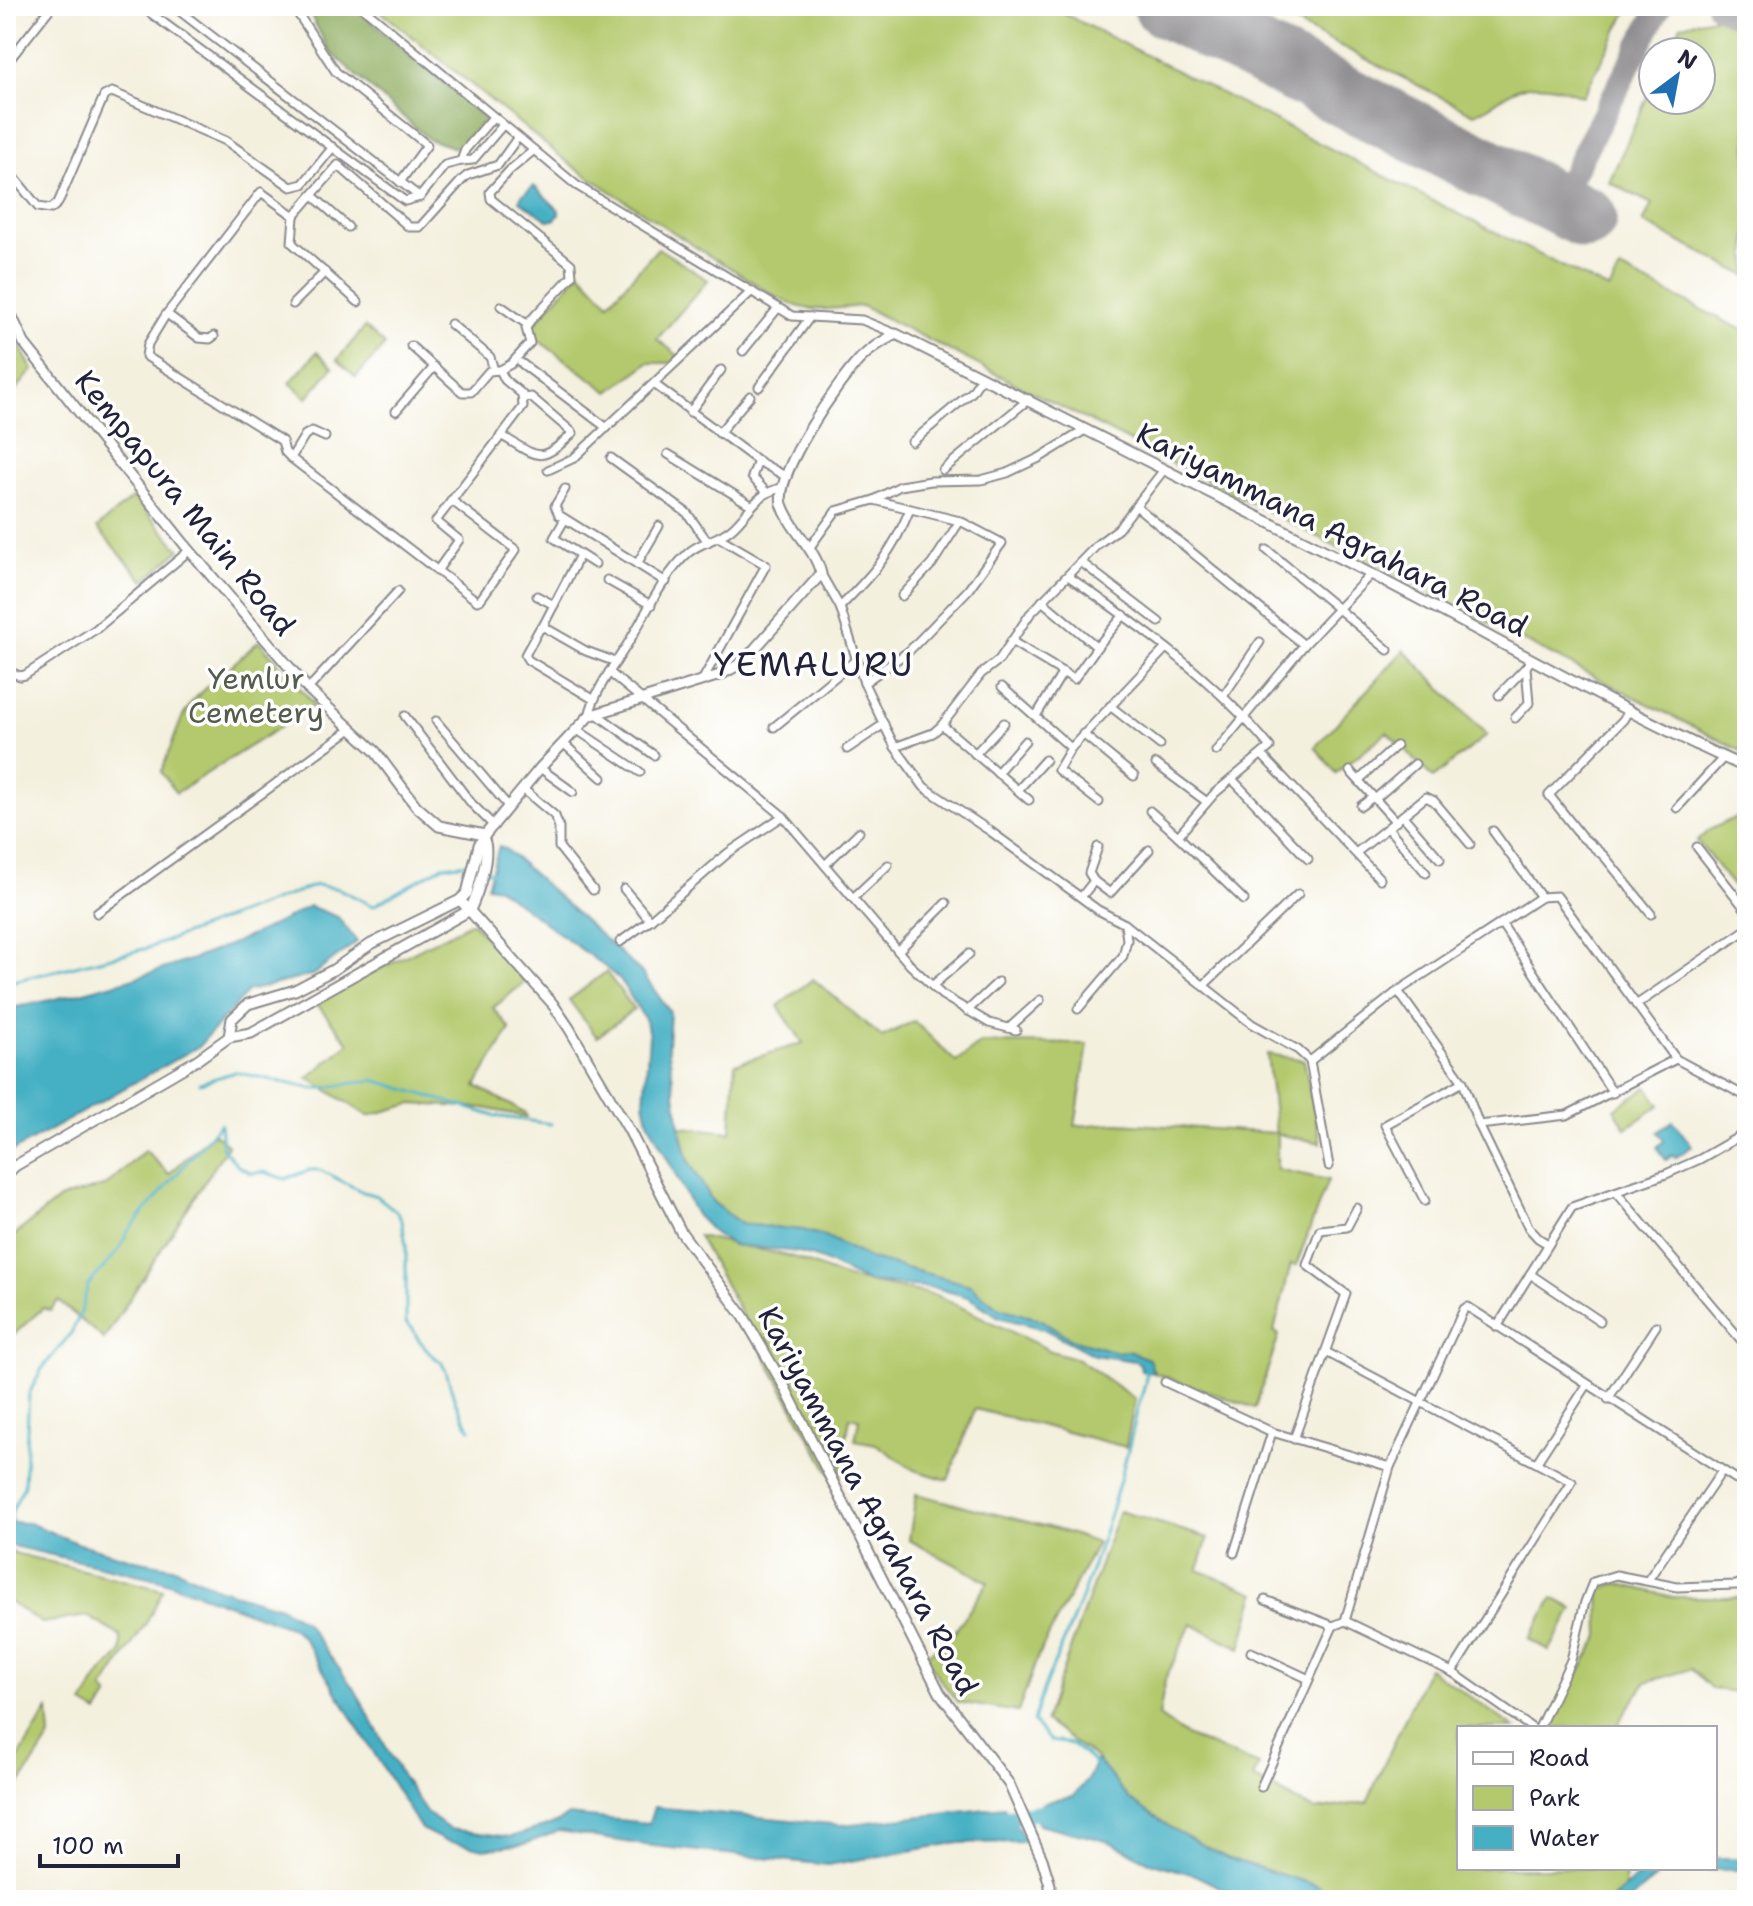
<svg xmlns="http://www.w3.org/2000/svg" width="1753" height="1906" viewBox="0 0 1753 1906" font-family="'Shantell Sans',sans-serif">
<rect width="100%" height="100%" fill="#fff"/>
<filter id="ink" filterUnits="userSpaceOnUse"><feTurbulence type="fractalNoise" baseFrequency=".0125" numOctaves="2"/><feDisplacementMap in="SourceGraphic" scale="16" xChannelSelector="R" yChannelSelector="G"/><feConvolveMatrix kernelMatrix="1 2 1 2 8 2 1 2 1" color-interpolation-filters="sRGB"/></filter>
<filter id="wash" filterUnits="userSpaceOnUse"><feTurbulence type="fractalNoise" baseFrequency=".006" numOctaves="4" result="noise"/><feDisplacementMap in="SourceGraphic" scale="32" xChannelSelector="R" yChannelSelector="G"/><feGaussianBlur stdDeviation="1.8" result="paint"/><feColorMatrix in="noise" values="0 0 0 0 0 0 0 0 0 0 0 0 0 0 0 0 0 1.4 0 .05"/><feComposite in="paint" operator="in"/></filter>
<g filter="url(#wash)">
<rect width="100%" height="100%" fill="#f4f0de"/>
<g fill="#b4c96d" stroke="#6b7654" stroke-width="2">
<path d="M374 6H1049L1609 290 1620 269 1747 332V754L862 306C846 307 828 310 812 309 779 307 742 271 711 257L571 165Z"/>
<path d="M1262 6H1630L1583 96C1562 88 1535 79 1513 91 1499 98 1489 109 1474 114Z"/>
<path d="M1717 17 1747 32V276L1643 223 1652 204 1609 182 1653 84V100H1701V52H1668L1681 25Z"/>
<path d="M658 248 708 280 657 339 679 356 672 363H648L609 392 527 332 580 272 609 303Z"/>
<path d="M6 322 33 370 7 400H6Z"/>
<path d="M365 327 385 345 356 377 337 360Z"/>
<path d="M317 352 333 367 307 398 290 383Z"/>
<path d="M133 497 180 550 144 581 97 528Z"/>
<path d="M259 641 315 705 176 793 161 772 182 718 194 699Z"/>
<path d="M1404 650 1487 735 1433 778 1387 732 1336 773 1315 747Z"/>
<path d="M1747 812V903L1697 841 1709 830Z"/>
<path d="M472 922 525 982 493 1008 510 1029 476 1086 524 1112 527 1117 484 1108 411 1104 368 1116 308 1078 349 1043 315 1002Z"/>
<path d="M606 972 634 1009 597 1037 569 1000Z"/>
<path d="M813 979 882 1037 914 1021 956 1062 981 1043 1088 1044 1075 1126 1118 1123 1276 1133 1267 1054 1304 1060 1321 1143 1277 1134V1169L1328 1180 1296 1266 1291 1264 1274 1331 1279 1335 1255 1408 1154 1373 1148 1359 1128 1351 1117 1352 1071 1339 1042 1320 997 1307 970 1285 871 1259 827 1237 803 1230 741 1224 713 1202 689 1162 680 1127 731 1132 735 1064 803 1043 778 1006Z"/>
<path d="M1647 1087 1660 1105 1626 1128 1614 1109Z"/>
<path d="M213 1133 228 1145 104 1339 58 1301 50 1311 43 1308 9 1339 6 1337V1242L59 1199 107 1185 145 1150 169 1174Z"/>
<path d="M698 1236 793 1257 846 1278 936 1295 1051 1351 1078 1359 1135 1399 1126 1447 975 1409 948 1480 914 1470 876 1444 855 1440 859 1419 850 1417 838 1488Z"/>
<path d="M916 1494 1060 1530 1097 1543 1038 1656 1018 1712 957 1702 924 1657 952 1636 988 1582 909 1540Z"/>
<path d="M1119 1511 1208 1538 1198 1570 1256 1593 1241 1648 1191 1624 1165 1680 1159 1716 1187 1736 1259 1765 1253 1778 1314 1810 1367 1802 1428 1668 1515 1728H1459V1868H1628L1623 1889 1610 1900H1567L1555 1892 1403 1900H1348L1315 1885 1227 1858 1176 1831 1129 1799 1097 1759 1045 1721Z"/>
<path d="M6 1551 163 1590 148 1620 103 1689 109 1695 98 1713 83 1704C90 1693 96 1679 105 1669 116 1658 126 1655 120 1636L87 1616 42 1623 6 1600Z"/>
<path d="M1616 1583 1673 1597H1747V1693L1712 1689 1691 1669 1646 1682 1615 1728H1547L1600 1636 1599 1591Z"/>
<path d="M1553 1598 1573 1609 1549 1651 1529 1639Z"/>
<path d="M48 1710 50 1737 6 1806V1778Z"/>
</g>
<path fill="#8fad60" stroke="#58684e" stroke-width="2" d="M306 6H353L486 119 459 149 428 139 329 51Z"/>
<g fill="#45b0c4" stroke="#346980" stroke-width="2">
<path d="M534 186 559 210V215L554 220H548L520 201 521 196Z"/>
<path d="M499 846 506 849 642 973 670 1012 668 1046 680 1127 689 1162 713 1202 741 1224 803 1230 827 1237 871 1259 970 1285 997 1307 1042 1320 1071 1339 1117 1352 1128 1351 1149 1359 1154 1373 1141 1371 1140 1364 1135 1361 1094 1355 1044 1329 999 1317 968 1297 935 1288 867 1282 822 1260 798 1252 732 1245 713 1232 696 1215 648 1121 644 1102 649 1036 646 1021 620 980 605 967 498 888 487 886Z"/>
<path d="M309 906 338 917 357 942 313 975 248 991 199 1046 6 1155V1009C104 991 222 956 309 906Z"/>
<path d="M1673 1121 1692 1146 1675 1158 1673 1155 1666 1160 1657 1147 1664 1141 1658 1132Z"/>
<path d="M9 1522 29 1523 77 1543 135 1560 173 1567 217 1588 280 1607 305 1622 357 1693 401 1775 427 1813 449 1829 511 1837 558 1822 568 1815 649 1823 654 1807 842 1825 1004 1807 1027 1842 955 1843 828 1865 644 1845 559 1831 525 1844 484 1849 443 1840 421 1829 303 1638 292 1628 161 1580 8 1545Z"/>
<path d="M1097 1759 1129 1799 1176 1831 1227 1858 1315 1885 1348 1900H1245L1195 1875 1149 1862 1110 1842 1038 1824 1032 1809 1050 1800 1073 1796 1087 1781Z"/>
<path d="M1715 1858H1747V1870H1664L1630 1900H1610L1648 1868H1715Z"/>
<path d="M1556 1892 1567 1900H1404Z"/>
</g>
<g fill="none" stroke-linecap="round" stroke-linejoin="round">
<g stroke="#45b0c4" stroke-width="3">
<path d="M6 983 148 948 316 885 339 889 373 906 443 866 468 863 493 873"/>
<path d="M200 1083 235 1072 315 1089 374 1080 495 1116 551 1124"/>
<path d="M220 1124 222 1147 238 1166 251 1173 264 1172 285 1179 310 1170H320L363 1192 377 1196 396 1211 402 1221 406 1246V1323L413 1329 418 1339 433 1356 441 1362 446 1371 455 1401 470 1429"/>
<path d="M10 1524 12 1511 24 1485 29 1394 41 1370 71 1333 80 1315 88 1285 119 1250 128 1231 220 1124"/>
<path d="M1097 1765 1072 1744 1050 1741 1033 1722C1044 1680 1063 1647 1078 1607 1102 1543 1123 1478 1137 1411 1139 1399 1149 1382 1145 1370"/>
</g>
<path stroke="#45b0c4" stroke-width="16" d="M989 1820 1053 1810"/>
<g stroke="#8b898c" stroke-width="24">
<path d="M1718 6 1747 21"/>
<path d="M1557 204 1660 6"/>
</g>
<path stroke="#8b898c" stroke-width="62" d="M1164 6 1586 218"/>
</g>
</g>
<g filter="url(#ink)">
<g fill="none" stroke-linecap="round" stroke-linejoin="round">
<g stroke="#8b898c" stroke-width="11">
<g id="minor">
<path d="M141 6 405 201 420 197 445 165 461 161"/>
<path d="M173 6 420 197"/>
<path d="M293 6 336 72 427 145 400 182"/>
<path d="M361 6 576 185 792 316 862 320 896 334"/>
<path d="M6 64 52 6"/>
<path d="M493 117 465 150 461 161 473 160 503 125"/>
<path d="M6 167 38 207 51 209 58 203 104 96 112 92 226 141 291 187 303 184 333 147"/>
<path d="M312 195 348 227"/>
<path d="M294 216 292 243 358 302"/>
<path d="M293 304 325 272"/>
<path d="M501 306 528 325"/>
<path d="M167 314 199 338 210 339 214 336"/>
<path d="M451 324 490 357 494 370"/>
<path d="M411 346 462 392H471L489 371 500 370"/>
<path d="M743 351 778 308"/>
<path d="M521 363 607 428"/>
<path d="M654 384 758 461 787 477"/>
<path d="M759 387 810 317"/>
<path d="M396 411 434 367"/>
<path d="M690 412 721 370"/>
<path d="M719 433 750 396"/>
<path d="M501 435C539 458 539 465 573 433L531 397 524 398"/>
<path d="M912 442 972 392 982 377"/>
<path d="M668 454 751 505"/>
<path d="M291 458 305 435 312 431 325 437"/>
<path d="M611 458 687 513 708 542"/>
<path d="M758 461 752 477 766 492"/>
<path d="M548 470 574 458 752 291"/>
<path d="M943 470 1029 399"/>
<path d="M565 489 555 506 559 515 666 582"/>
<path d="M451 500 516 550 480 600 477 601 291 458 285 452 282 441 146 356 148 344 165 316 261 192 294 216 338 165 409 227H420L462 180 468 175 498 165 518 137"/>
<path d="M1136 506 1304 645"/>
<path d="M565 519 554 538 595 564"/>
<path d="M810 547 836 511 874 500 900 486 931 481 981 480 1007 473 1039 458 1085 430"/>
<path d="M1267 550 1388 650"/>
<path d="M1081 562 1159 622"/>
<path d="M637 564 659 526"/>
<path d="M437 571 459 540 436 521 523 407 522 394 505 380 500 370 511 364 530 343 526 328 530 321 572 276 571 264 491 199 490 192 510 170 534 150"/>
<path d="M821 574 840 607 864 683 885 727 895 747 924 787 990 831 1098 910 1125 924 1252 1024 1298 1050 1310 1061 1329 1166"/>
<path d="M1068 576C1141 627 1213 678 1270 747L1215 793 1178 836 1150 811"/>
<path d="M607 580 651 605"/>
<path d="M537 596 554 605"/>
<path d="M902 596 932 564 960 521"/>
<path d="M840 607C873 574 893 552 910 509"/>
<path d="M542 628 580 555"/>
<path d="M1011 641 1074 679 1097 647 1042 601"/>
<path d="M1097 647 1124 615"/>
<path d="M6 670 20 676 25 675 96 629 190 550"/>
<path d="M609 672 783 816 910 965 942 995 989 1023 1016 1030"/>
<path d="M702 681 766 565 720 538"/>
<path d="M864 683 909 651 968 590 1002 543 960 521 874 500"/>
<path d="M1002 687 1071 748 1058 770 1099 802"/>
<path d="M308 689 398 591"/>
<path d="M1224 695 1260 642"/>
<path d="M1499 695 1526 667"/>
<path d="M593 699 528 660 525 655 540 628 544 627 586 651 616 662"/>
<path d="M1110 706 1160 745"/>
<path d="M1629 710 1623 720 1549 795 1582 837 1604 856 1651 914"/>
<path d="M595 713 654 755"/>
<path d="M405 716 471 803 494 826"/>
<path d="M589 716C596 687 615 665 630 640 647 612 663 576 688 553 700 542 718 540 731 529 749 514 756 492 782 488"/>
<path d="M1036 716 1063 672"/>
<path d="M1515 718 1529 703 1526 667 1532 659"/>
<path d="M436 721 508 806"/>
<path d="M942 725 1029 800"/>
<path d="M774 727 857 659"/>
<path d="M576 729 640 772"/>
<path d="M1083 734 1134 776"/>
<path d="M563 743 602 778"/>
<path d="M895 747 933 733 942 725 981 674 999 660 1030 614 1098 544 1118 529 1163 471"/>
<path d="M1071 748 1166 648"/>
<path d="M847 749 884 724"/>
<path d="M1216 751 1304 645 1371 574"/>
<path d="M975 754 1004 723"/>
<path d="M1262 755 1380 879"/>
<path d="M1156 764 1207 802"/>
<path d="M540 768 573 792"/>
<path d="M1350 771 1396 822"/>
<path d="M997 773 1025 741"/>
<path d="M1232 779 1308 859"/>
<path d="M1359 780 1396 746"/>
<path d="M523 789 555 816 559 827V847L593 890"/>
<path d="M1018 790 1045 760"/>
<path d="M1375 799 1415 764"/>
<path d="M1361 806 1373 797"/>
<path d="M1677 808 1724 757"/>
<path d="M1403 816 1440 859"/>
<path d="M1388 828 1426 873"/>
<path d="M1493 831 1541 897"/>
<path d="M1177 835 1244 900"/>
<path d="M1697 847 1747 911"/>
<path d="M1357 852 1426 797 1434 801 1470 844"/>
<path d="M825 865 859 832"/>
<path d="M1094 881 1110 893 1149 850"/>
<path d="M624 889 650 920"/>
<path d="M1082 896 1094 881 1089 873 1098 847"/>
<path d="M853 898 888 865"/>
<path d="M97 913 351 729"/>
<path d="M1501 923 1613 1093"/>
<path d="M620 942 650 920 728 853 783 816"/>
<path d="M898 951 946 903"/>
<path d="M1204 985 1298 894"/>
<path d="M932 986 969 954"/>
<path d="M1636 1005 1747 929"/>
<path d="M1078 1009 1123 956 1127 940 1125 924"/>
<path d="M967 1011 998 982"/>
<path d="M1009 1028 1040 1000"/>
<path d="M1310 1061 1398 991"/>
<path d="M1479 1125 1567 1115 1676 1059"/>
<path d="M1616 1192 1747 1347"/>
<path d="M1425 1201 1385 1125 1463 1082"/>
<path d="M1548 1244 1538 1238 1529 1228 1479 1125 1463 1082 1398 991 1541 897 1557 896 1676 1059 1747 1097"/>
<path d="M1530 1274 1600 1321"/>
<path d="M1497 1327 1572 1207 1666 1174 1700 1159 1747 1132"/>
<path d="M1326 1352 1572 1482 1452 1672"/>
<path d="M1165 1382 1272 1432"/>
<path d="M1608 1399 1656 1326"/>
<path d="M1294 1439 1346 1294 1307 1265 1320 1230 1347 1227 1357 1208"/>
<path d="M1537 1462 1587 1385"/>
<path d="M1234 1553 1272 1432 1390 1467"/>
<path d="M1648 1580 1722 1471"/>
<path d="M1265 1600 1333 1626"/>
<path d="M1251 1652 1309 1679"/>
<path d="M1532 1728 1452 1672 1345 1621 1390 1467 1464 1309 1468 1307 1747 1486"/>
<path d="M1539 1728 1571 1660 1585 1602 1593 1582 1616 1575 1677 1587 1736 1585 1747 1581"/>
<path d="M1261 1787 1333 1626 1345 1621"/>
</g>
</g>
<g stroke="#8b898c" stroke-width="13">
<g id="tertiary">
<path d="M6 304 24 343 185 545 308 689 375 751 416 806 439 826 485 835"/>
<path d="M460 900 552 1003 569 1028 629 1130 681 1232 744 1317 783 1384 940 1693 1009 1784 1042 1859 1050 1885V1900"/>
<path d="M229 1037 232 1019 248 1004 295 990 333 970 371 944 460 900 467 893 479 845 485 835 540 768 589 716 720 675 740 664 752 652 821 574C815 547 790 530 782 504 774 474 839 381 860 359 871 348 882 341 896 334 1054 414 1213 493 1371 574 1496 638 1618 710 1747 768"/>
<path d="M6 1175 15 1166 197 1060 229 1037 251 1033 470 910C477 895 491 856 484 840"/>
</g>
</g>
<use href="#minor" stroke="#fff" stroke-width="7"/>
<use href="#tertiary" stroke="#fff" stroke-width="9"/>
</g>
</g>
<g text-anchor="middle" stroke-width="7" stroke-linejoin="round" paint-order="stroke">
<g font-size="30" fill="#22223b" stroke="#fff">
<text transform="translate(185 503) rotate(51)" y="10">Kempapura Main Road</text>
<text transform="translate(1332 530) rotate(27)" y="10">Kariyammana Agrahara Road</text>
<text transform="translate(868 1501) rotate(62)" y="10">Kariyammana Agrahara Road</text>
</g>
<g font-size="30" fill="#555c4c" stroke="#fff">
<text x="256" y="689">Yemlur<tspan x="256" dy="34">Cemetery</tspan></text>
</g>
<g font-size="34" letter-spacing="2" fill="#22223b" stroke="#fff">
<text x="814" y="676">YEMALURU</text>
</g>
</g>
<rect width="1753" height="1906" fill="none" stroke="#fff" stroke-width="32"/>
<rect x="1457" y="1726" width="260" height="144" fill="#ffffff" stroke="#a7a7b1" stroke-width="2"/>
<rect x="1473" y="1752" width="40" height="12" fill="#ffffff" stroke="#a7a7b1" stroke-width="2"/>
<text x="1529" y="1766" font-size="24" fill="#22223b">Road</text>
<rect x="1473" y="1786" width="40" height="24" fill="#b4c96d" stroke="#a7a7b1" stroke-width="2"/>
<text x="1529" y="1806" font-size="24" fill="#22223b">Park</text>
<rect x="1473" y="1826" width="40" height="24" fill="#45b0c4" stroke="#a7a7b1" stroke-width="2"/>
<text x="1529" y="1846" font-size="24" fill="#22223b">Water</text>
<g transform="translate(1677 76) rotate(32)"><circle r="38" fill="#ffffff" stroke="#a7a7b1" stroke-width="2"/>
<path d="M0-6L14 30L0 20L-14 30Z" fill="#1f6fb2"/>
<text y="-12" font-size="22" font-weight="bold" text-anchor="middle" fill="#22223b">N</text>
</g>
<path d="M40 1854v12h138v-12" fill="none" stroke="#22223b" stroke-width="4"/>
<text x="52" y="1854" font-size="24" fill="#22223b" stroke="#ffffff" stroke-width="6" paint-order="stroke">100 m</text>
</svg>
